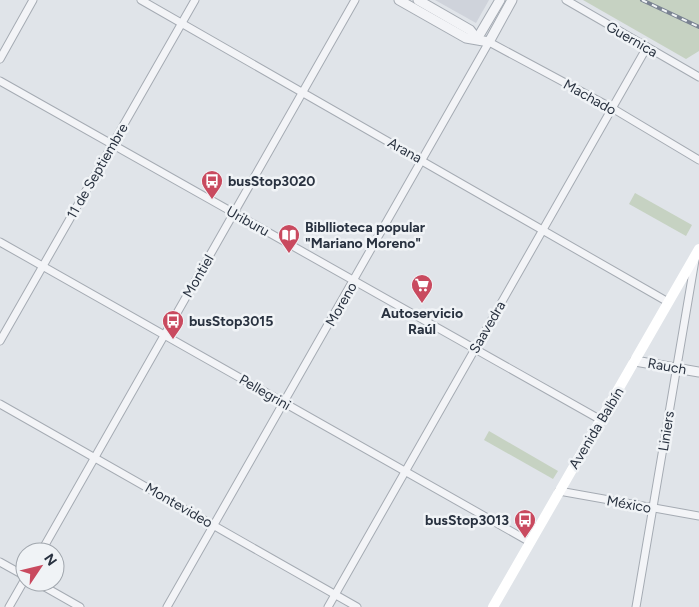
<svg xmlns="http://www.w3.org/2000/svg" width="699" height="607" viewBox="0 0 699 607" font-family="Figtree,sans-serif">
<rect width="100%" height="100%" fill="#e0e4e9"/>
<path fill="#cfd3db" d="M435 0H489L476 23Z"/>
<g fill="#c6d2c2">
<path d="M583 0H699V51L686 59Z"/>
<path d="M635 193 692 225 686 236 629 204Z"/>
<path d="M489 431 558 471 553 479 484 440Z"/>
</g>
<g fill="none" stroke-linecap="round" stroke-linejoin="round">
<g stroke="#a5abb3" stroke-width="9">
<g id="minor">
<path d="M141 0 668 302"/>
<path d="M566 0 699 77"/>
<path d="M0 59 33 0"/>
<path d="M0 81 601 420"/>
<path d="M0 242 530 542"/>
<path d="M0 341 195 0"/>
<path d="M0 404 357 607"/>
<path d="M559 491 699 516"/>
<path d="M41 552 355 0"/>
<path d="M0 562 25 576"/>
<path d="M36 582 80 607"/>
<path d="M9 607 25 579"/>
<path d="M167 607 489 42 612 108 699 160"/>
<path d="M328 607 647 47"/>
<path d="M636 607 695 260"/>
</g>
</g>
<g stroke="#a5abb3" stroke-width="11">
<g id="tertiary">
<path d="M399 0 466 38 489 42 512 0"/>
<path d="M418 0 470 30 477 39"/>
<path d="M477 39 500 0"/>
<path d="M635 361 699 372"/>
</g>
</g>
<use href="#minor" stroke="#f3f4f7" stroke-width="7"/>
<use href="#tertiary" stroke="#f3f4f7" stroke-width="9"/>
<path stroke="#fff" stroke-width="10" d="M493 607 699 249"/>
<g stroke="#7a8392" stroke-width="4">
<path id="rail" d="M642 0 699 27"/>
</g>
<use href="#rail" stroke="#f0f3f6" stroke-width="2" stroke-dasharray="5.5" stroke-linecap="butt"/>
</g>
<defs>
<g id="bus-pin" transform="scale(1.125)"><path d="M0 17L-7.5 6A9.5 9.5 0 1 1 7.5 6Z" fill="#c94a5f" stroke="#f0f3f6"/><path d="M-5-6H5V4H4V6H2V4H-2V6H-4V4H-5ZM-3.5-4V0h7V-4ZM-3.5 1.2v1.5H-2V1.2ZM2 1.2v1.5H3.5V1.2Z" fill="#fff"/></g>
<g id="library-pin" transform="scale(1.125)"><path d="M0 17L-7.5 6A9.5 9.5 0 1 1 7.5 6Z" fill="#c94a5f" stroke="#f0f3f6"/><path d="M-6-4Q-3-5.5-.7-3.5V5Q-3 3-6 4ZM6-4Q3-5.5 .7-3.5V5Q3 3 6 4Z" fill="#fff"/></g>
<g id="supermarket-pin" transform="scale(1.125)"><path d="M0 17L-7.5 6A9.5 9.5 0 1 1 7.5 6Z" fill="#c94a5f" stroke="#f0f3f6"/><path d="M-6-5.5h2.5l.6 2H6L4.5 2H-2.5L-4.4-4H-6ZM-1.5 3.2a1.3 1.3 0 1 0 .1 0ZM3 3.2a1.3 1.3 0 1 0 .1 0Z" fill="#fff"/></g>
</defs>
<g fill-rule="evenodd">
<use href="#bus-pin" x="212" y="181"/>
<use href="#library-pin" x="289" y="235"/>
<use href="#supermarket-pin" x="422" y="285"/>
<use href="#bus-pin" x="173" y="321"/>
<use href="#bus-pin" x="525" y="520"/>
</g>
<g text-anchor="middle" stroke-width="5" stroke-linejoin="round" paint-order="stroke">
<g font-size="14" fill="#293240" stroke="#f0f3f6">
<text transform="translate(632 39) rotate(30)" y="5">Guernica</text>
<text transform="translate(590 97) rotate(29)" y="5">Machado</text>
<text transform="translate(405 150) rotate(29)" y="5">Arana</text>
<text transform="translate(97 171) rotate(-60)" y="5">11 de Septiembre</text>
<text transform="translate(248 221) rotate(29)" y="5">Uriburu</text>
<text transform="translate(198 276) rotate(-60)" y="5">Montiel</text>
<text transform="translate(341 304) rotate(-60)" y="5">Moreno</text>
<text transform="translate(487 327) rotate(-60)" y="5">Saavedra</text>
<text transform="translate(667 366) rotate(10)" y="5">Rauch</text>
<text transform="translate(265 392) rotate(30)" y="5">Pellegrini</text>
<text transform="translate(596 428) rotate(-59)" y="5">Avenida Balbín</text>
<text transform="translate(666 431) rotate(-81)" y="5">Liniers</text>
<text transform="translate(629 504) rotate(10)" y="5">México</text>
<text transform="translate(179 505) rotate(30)" y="5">Montevideo</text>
</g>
<g font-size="14" font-weight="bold" fill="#293240" stroke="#f0f3f6" text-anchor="start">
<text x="228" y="186">busStop3020</text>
<text x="305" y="232">Bibllioteca popular<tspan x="305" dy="16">"Mariano Moreno"</tspan></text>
<text x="422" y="318" text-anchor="middle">Autoservicio<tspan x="422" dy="16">Raúl</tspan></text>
<text x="189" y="326">busStop3015</text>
<text x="509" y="525" text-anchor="end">busStop3013</text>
</g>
</g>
<g transform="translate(40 567) rotate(55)"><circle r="24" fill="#f0f3f6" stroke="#a0a6ad"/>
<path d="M0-4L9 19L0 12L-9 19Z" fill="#c94a5f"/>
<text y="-8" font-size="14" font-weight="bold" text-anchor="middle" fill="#293240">N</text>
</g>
</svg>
